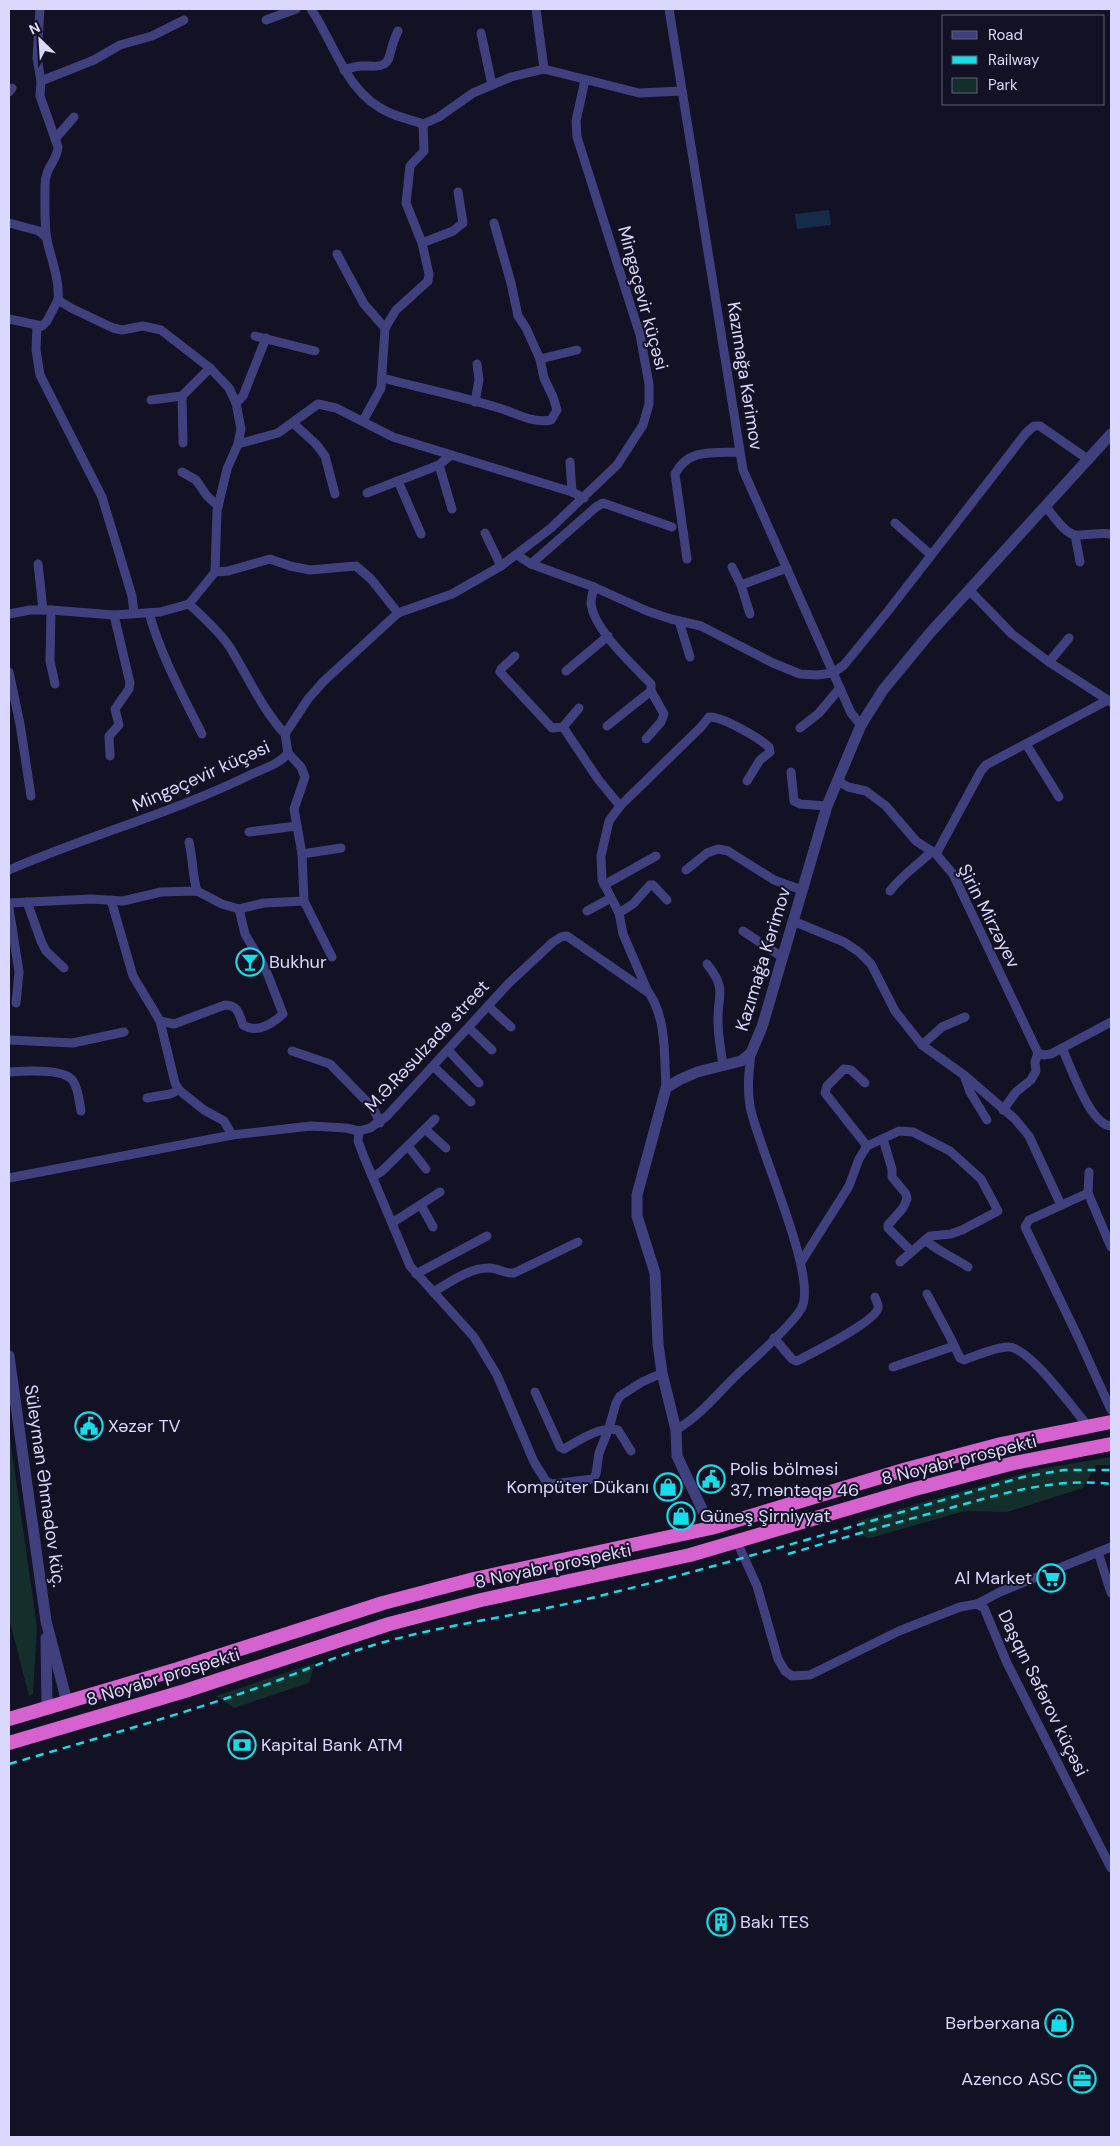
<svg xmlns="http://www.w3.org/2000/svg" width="1120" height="2146" viewBox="0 0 1120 2146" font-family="'DM Sans',sans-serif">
<rect width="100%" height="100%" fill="#131124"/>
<g fill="#142e2c">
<path d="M9 1431 37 1627 33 1694 29 1696 9 1618Z"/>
<path d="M1111 1457V1465H1096L1083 1488 1007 1512 965 1511 870 1538 862 1536 858 1521 1040 1469Z"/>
<path d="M315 1663 309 1683 234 1708 216 1696Z"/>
</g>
<path fill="#152b4a" d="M829 210 831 225 797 229 795 214Z"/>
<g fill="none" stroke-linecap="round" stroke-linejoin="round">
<g stroke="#40407f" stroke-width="9">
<path d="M40 9 37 58 41 81 40 96 58 147C57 162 45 166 45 186 45 203 44 223 47 240 51 259 60 280 58 300L71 308 113 328 122 330 143 326 161 330 210 368 229 388 236 403 241 429 238 444 227 469 217 511 215 572"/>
<path d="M311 9C336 46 346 94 390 113 401 118 412 120 423 124L439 117 473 93 511 77 544 69 639 93 682 91"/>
<path d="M536 9 544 69"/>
<path d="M669 9 743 470 851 713 861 725"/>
<path d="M266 20 296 9"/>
<path d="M481 33 492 85"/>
<path d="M344 70C349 68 354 67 360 66 370 65 384 70 389 58 392 47 393 41 398 31"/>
<path d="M41 81 94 60 120 45 152 36 184 20"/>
<path d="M9 92 12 88"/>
<path d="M55 139 74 117"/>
<path d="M9 223 39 231 46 237"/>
<path d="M422 243 453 231 463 223 458 192"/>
<path d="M337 254 364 304 385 328"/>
<path d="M9 319 42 326 47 321 58 300"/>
<path d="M37 326 36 350 40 375 102 497 132 596 134 613"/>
<path d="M255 336 315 351"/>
<path d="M540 359 577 350"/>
<path d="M382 378C421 388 461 396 499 408 516 413 533 424 551 420L557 410 553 397 544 378 540 359 526 328 518 316 511 283 494 223"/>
<path d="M182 396 183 443"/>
<path d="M151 400 182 396 210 368"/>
<path d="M475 402 479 380 477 364"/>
<path d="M236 403 243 396 266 338"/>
<path d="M363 421 381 388 385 328 396 310 428 281 429 274 422 243 406 203 410 166 424 151 423 124"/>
<path d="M293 423 316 444 325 456 335 494"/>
<path d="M238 444 278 433 318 404 336 408 393 437 572 492 584 498"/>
<path d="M570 462 572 492"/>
<path d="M439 465 452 509"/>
<path d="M182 472 196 480 207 496 218 506"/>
<path d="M398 481 421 534"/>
<path d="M367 493 439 465 451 455"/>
<path d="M1046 507C1053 515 1064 533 1075 535 1086 536 1099 532 1111 534"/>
<path d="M895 523 931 555"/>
<path d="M485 533 501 566"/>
<path d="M1075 535 1080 562"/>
<path d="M517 555 531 564 594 587 647 611 671 619 701 626 773 663 800 674 817 675 833 673 844 665 888 611 1026 433 1034 426H1040L1089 460"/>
<path d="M687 559 675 474C688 448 714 453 739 452"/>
<path d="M38 564 43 610"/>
<path d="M531 564 596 507 603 503 672 527"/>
<path d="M732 567 741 585 750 614"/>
<path d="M741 585 787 568"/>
<path d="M594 587C593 592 591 598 591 603 593 629 634 666 651 684V691L664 714 661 722 646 739"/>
<path d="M969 590 1012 634 1049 662 1111 702"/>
<path d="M189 604C203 617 218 630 229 646 248 676 261 708 285 734"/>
<path d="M51 610 50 661 55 684"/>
<path d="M149 613C161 656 182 694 202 734"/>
<path d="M9 614 30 610H51L114 615 160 612 189 604 215 572 228 571 270 559 290 566 310 570 356 566 371 579 398 613"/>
<path d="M679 621 690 657"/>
<path d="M515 656 501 669 500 672 552 728 563 727 598 779 620 806"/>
<path d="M1049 662 1069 638"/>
<path d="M566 671 608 636"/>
<path d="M9 672 20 724 31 796"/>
<path d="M607 726 651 691"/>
<path d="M563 727 579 708"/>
<path d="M800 728 819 713 840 688"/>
<path d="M1026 744 1059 797"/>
<path d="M288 753 301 767 305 777 294 809 302 854 304 901 332 957"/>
<path d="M110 756 109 736 119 725 115 709 129 689 130 683 114 615"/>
<path d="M791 772 794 801 800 804 827 806"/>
<path d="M838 781 848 787 866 791 886 806 916 841 936 854 953 874 1038 1053"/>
<path d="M249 832 297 826"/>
<path d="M189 842C193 859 192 874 197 891"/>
<path d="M302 854 341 848"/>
<path d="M936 854 981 771 986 765 1108 700"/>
<path d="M9 870C89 835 173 813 252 774 263 769 280 764 288 753L285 734 308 699 324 681 398 613 452 594 501 566 551 528 617 465 643 425 649 404V384L640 335 577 137 576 121 585 80"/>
<path d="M686 870 707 853 718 849 728 851 774 880 802 890"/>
<path d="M604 885 656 856"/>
<path d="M890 891C902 875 918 865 932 851"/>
<path d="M111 900 133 976 160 1021 174 1024 225 1005C238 1005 239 1014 243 1025 257 1034 272 1024 283 1014L266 970 245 934 239 909"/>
<path d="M27 902 41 941 46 951 64 968"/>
<path d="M9 903 91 899 123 901 161 892 197 891 222 904 239 909 264 903 304 901"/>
<path d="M9 908 19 972 16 1003"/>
<path d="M587 911 611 898"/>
<path d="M619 913 633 904 650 885H653L667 900"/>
<path d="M793 921 844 942 859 952 871 964 895 1011 922 1045 964 1075 1015 1119 1029 1136 1061 1205"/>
<path d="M743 931 782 957"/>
<path d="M707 964C728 991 717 993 718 1022 718 1036 721 1051 723 1065"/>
<path d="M648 992 623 934 619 913 602 880 601 856 609 821 620 806 701 727 709 717C722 716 759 738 769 747L770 752 760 760 747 781"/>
<path d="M488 1006 511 1027"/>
<path d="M160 1021 175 1083 179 1090 204 1110 224 1121 232 1135"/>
<path d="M469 1028 492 1050"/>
<path d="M9 1040 73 1043 124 1032"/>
<path d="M922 1045 942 1027 965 1017"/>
<path d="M1062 1048C1071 1067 1090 1125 1111 1126"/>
<path d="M448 1050 479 1083"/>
<path d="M292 1051 330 1064 373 1108 380 1123"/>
<path d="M1038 1053 1044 1055 1051 1054 1111 1022"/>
<path d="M433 1066 471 1102"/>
<path d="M9 1072C23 1071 65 1068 73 1081 79 1090 79 1101 81 1111"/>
<path d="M965 1078 970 1092 987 1120"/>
<path d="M865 1083 851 1070 844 1069 827 1086 825 1093 867 1146"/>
<path d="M147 1098 170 1094 179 1090"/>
<path d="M1003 1110 1016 1092 1031 1080 1036 1071 1035 1062 1038 1053"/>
<path d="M425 1129 446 1148"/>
<path d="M359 1131 358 1141 364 1157 410 1266 474 1337 497 1375 534 1462 546 1481 552 1484 593 1479 596 1474 599 1453 609 1428 616 1403 620 1396 642 1382 662 1373"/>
<path d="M883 1139 892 1169V1177L906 1194 907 1199 903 1208 888 1225V1228L911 1251"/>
<path d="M408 1146 426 1169"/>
<path d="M1089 1172 1088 1193 1111 1247"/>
<path d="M373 1177 382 1171 435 1119"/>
<path d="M9 1178 232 1135 311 1126 346 1128 359 1131 370 1128 387 1116 508 984 553 942 561 937 567 936 649 993C667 1020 664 1056 666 1088"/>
<path d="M1088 1193 1029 1220 1025 1227 1078 1337 1111 1410"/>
<path d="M421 1205 433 1227"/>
<path d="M392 1223 440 1192"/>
<path d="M925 1240C939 1252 953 1257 968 1267"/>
<path d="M801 1262 849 1186 859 1159 867 1146 899 1131 913 1132 950 1151 981 1179 998 1211 962 1230 951 1234 930 1236 900 1262"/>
<path d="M416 1274 487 1236"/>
<path d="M433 1292C449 1283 469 1268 488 1268 497 1267 504 1274 514 1273L578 1242"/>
<path d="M927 1294 950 1337 960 1358 964 1360C975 1356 998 1346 1009 1347 1030 1348 1073 1409 1088 1426"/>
<path d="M774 1338 792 1359 796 1361 801 1359C814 1352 876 1321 878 1308 879 1305 876 1301 875 1297"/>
<path d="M893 1367 954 1346"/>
<path d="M535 1392 560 1447 564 1449C580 1440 599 1426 618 1430L631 1451"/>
<path d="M676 1430C703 1414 720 1390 743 1369 759 1354 790 1327 801 1309 820 1279 757 1146 750 1106 747 1087 749 1071 751 1053"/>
<path d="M737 1542 757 1586 778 1659 785 1671 792 1676 810 1675 899 1631 960 1607 977 1604 984 1608 1007 1663 1111 1868"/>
<path d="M1098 1552 1111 1593"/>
<path d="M977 1604 1000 1592 1111 1547"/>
</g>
<g stroke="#40407f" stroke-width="11">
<path d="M9 1356 46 1621 67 1702"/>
<path d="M711 1528 677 1456 676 1430 662 1373 658 1344 655 1273 637 1216V1195L666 1088 679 1080 697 1072 741 1061 751 1053 762 1027 827 806 861 725 883 690 930 633 1111 434"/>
<path d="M46 1638 47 1707"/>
</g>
<g stroke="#d562ce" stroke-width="14">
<path d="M9 1719 178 1669 383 1603 474 1579 711 1528 907 1469 1001 1444 1111 1422"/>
<path d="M9 1743 185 1691 389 1624 481 1600 690 1555 911 1490 1014 1463 1111 1444"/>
</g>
<g stroke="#15ddea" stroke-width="2.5" stroke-dasharray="8 6" stroke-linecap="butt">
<path d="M788 1554C839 1539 891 1524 943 1510 998 1495 1053 1477 1111 1484"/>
<path d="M9 1764C92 1740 175 1716 257 1688 292 1676 326 1660 361 1649 432 1626 507 1618 579 1601 728 1565 875 1519 1023 1477L1064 1470H1111"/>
</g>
</g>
<defs>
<g id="bar-ring" transform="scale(1.4375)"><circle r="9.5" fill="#131124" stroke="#15ddea" stroke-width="1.5"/><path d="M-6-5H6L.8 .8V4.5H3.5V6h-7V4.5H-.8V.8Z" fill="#15ddea"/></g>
<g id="civic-ring" transform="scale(1.4375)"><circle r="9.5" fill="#131124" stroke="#15ddea" stroke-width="1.5"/><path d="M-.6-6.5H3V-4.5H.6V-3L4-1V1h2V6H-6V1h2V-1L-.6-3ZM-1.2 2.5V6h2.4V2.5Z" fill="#15ddea"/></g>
<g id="shop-ring" transform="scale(1.4375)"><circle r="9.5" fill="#131124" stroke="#15ddea" stroke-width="1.5"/><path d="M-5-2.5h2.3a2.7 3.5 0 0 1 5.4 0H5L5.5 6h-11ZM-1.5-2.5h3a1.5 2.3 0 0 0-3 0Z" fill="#15ddea"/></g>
<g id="supermarket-ring" transform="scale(1.4375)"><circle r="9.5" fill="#131124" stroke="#15ddea" stroke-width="1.5"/><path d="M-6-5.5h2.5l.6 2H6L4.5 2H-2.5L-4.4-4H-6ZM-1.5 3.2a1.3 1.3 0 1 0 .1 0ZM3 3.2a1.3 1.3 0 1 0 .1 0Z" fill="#15ddea"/></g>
<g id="bank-ring" transform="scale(1.4375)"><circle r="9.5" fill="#131124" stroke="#15ddea" stroke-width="1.5"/><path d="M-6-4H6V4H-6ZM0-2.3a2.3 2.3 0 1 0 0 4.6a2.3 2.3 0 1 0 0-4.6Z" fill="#15ddea"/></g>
<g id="building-ring" transform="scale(1.4375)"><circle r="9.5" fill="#131124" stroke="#15ddea" stroke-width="1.5"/><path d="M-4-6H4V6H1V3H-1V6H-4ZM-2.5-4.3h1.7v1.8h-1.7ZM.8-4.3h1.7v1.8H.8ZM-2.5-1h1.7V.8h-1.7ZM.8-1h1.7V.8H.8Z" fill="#15ddea"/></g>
<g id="office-ring" transform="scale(1.4375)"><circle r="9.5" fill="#131124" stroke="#15ddea" stroke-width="1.5"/><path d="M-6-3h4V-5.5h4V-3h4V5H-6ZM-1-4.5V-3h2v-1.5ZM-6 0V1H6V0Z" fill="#15ddea"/></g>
</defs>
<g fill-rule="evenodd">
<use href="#bar-ring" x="250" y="962"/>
<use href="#civic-ring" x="89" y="1426"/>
<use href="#civic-ring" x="711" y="1479"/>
<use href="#shop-ring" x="668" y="1487"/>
<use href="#shop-ring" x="681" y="1516"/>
<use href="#supermarket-ring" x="1051" y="1578"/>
<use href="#bank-ring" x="242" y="1745"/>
<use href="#building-ring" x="721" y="1922"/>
<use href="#shop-ring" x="1059" y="2023"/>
<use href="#office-ring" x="1082" y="2079"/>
</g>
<g text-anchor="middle" stroke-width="4" stroke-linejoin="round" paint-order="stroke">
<g font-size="18" fill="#dad8fc" stroke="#131124">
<text transform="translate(643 298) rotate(75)" y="6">Mingəçevir küçəsi</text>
<text transform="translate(745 376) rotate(81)" y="6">Kazımağa Kərimov</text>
<text transform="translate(201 776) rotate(-24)" y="6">Mingəçevir küçəsi</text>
<text transform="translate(989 916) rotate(63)" y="6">Şirin Mirzəyev</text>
<text transform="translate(763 959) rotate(-73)" y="6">Kazımağa Kərimov</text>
<text transform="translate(427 1046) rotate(-47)" y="6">M.Ə.Rəsulzadə street</text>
<text transform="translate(959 1460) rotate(-14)" y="6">8 Noyabr prospekti</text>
<text transform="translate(45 1486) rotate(82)" y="6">Süleyman Əhmədov küç.</text>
<text transform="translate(553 1566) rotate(-12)" y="6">8 Noyabr prospekti</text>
<text transform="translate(163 1677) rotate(-17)" y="6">8 Noyabr prospekti</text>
<text transform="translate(1043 1693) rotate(64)" y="6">Daşqın Səfərov küçəsi</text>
</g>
<g font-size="18" fill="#dad8fc" stroke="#131124" text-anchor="start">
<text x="269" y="968">Bukhur</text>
<text x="108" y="1432">Xəzər TV</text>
<text x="730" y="1475">Polis bölməsi<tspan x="730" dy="21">37, məntəqə 46</tspan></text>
<text x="649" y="1493" text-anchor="end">Kompüter Dükanı</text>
<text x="700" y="1522">Günəş Şirniyyat</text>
<text x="1032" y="1584" text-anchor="end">Al Market</text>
<text x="261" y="1751">Kapital Bank ATM</text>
<text x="740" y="1928">Bakı TES</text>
<text x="1040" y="2029" text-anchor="end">Bərbərxana</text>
<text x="1063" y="2085" text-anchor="end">Azenco ASC</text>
</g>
</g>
<rect width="1120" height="2146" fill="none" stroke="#dad8fc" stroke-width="20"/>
<rect x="942" y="15" width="162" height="90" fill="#131124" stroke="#63617a"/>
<rect x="952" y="31" width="25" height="8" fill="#40407f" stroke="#63617a"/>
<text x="988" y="40" font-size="15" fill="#dad8fc">Road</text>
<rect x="952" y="56" width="25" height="8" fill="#15ddea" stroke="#63617a"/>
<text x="988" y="65" font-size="15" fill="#dad8fc">Railway</text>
<rect x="952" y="78" width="25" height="15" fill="#142e2c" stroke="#63617a"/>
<text x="988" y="90" font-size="15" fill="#dad8fc">Park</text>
<g transform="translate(40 40) rotate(335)" stroke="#131124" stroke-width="4" paint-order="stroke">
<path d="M0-4L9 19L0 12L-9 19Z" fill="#dad8fc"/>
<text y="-8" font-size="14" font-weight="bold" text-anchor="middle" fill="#dad8fc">N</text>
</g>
</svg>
